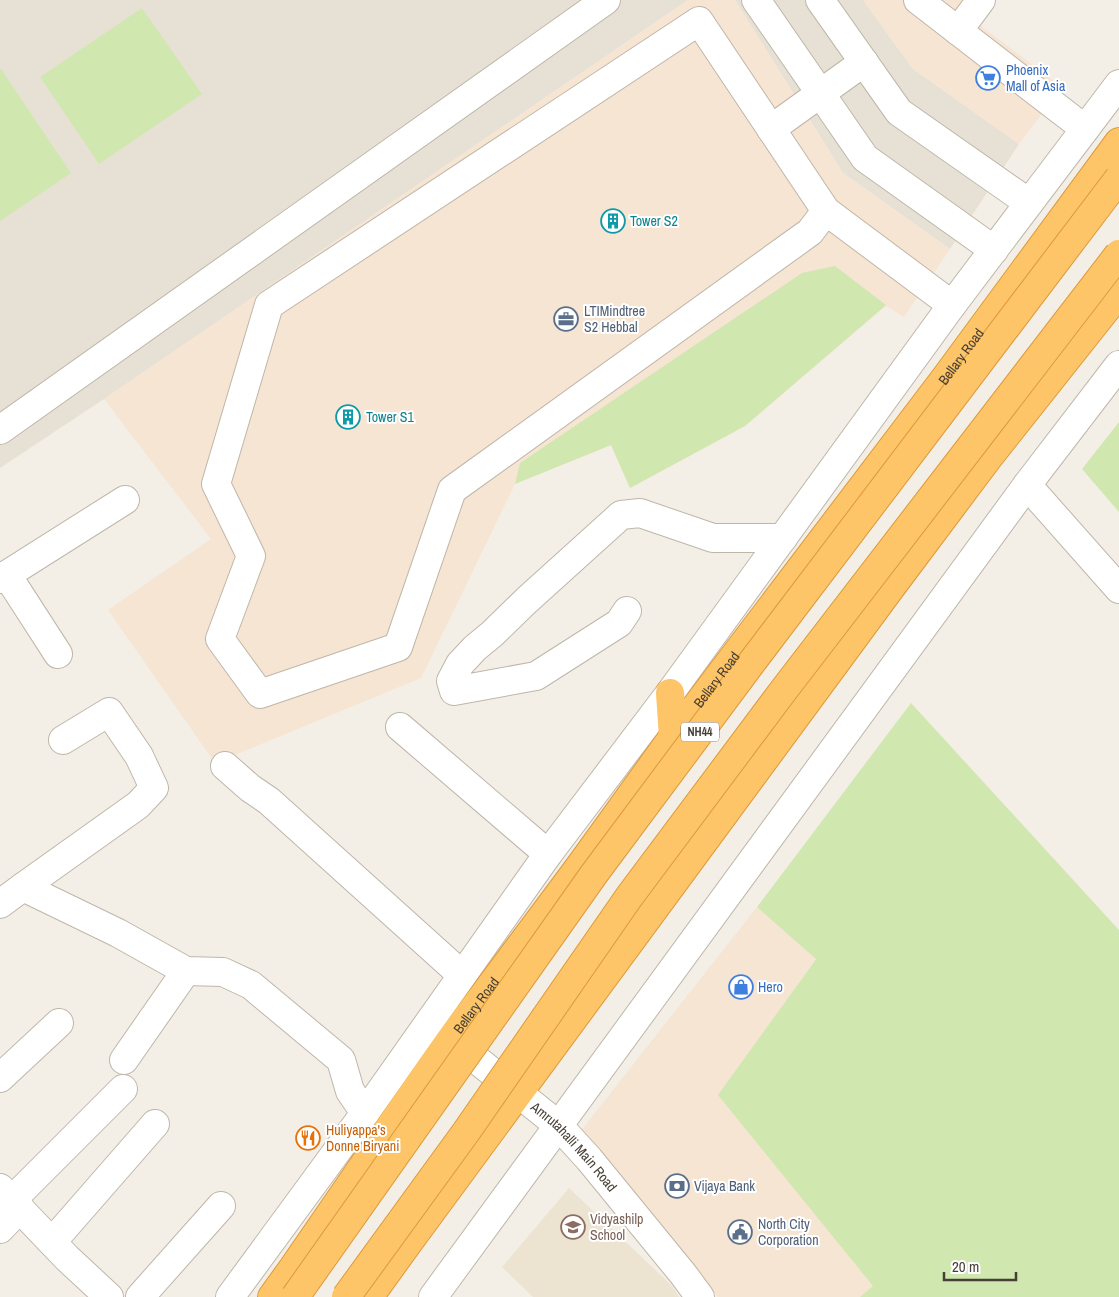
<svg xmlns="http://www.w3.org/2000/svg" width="1119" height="1297" viewBox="0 0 1119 1297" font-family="'Archivo Narrow',sans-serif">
<rect width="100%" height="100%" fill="#f3efe7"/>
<g fill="#e7e1d5">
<path d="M0 0H688L104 399 0 468Z"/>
<path d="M735 0H863L913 69 1019 144 950 249 843 173Z"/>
</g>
<g fill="#f5e5d2">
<path d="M688 0H735L843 173 950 249 904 317 886 306 745 426 630 488 611 445 515 484 421 678 215 763 108 610 211 539 104 399Z"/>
<path d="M863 0H994L977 23 1062 87 1019 144 913 69Z"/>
<path d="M757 907 816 958 719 1095 874 1286 860 1297H718L576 1137Z"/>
</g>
<path fill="#ece3d1" d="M569 1188 672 1286 679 1297H533L502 1267Z"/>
<g fill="#d1e7b0">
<path d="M142 8 202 94 99 164 40 77Z"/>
<path d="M0 69H1L71 173 0 221Z"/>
<path d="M835 266 886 305 745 426 630 488 611 445 515 484 520 463 802 273Z"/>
<path d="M1119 422V512L1082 469Z"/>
<path d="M911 703 1119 930V1297H860L873 1286 718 1095 816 959 757 907Z"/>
</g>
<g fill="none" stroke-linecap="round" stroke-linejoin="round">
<g stroke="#bfb6a9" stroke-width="30">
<g id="minor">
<path d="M756 0 865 158 994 250"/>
<path d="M820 0 899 112 1029 203"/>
<path d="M918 0 1085 129"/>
<path d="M958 31 981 0"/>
<path d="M771 129 864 62"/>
<path d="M826 211 810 232 452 490 398 647 260 694 220 639 251 556 216 484 269 305 699 21 826 211 952 305"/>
<path d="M0 430 606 0"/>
<path d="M1027 485 1119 589"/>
<path d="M7 575 58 654"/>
<path d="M0 579 125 500"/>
<path d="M627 611 619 623 536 676 454 691 451 681 460 664 475 648 492 634 527 600 621 515 640 513 713 538H783"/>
<path d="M400 727 548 854"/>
<path d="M225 766 250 788 269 801 462 975"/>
<path d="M23 887 138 805 154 788 139 756 109 712 63 740"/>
<path d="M0 904 23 887 118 933 186 971 223 972 251 985 341 1060 350 1091 365 1113"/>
<path id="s1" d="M451 1039 558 1125 589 1159 683 1274 700 1297"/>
<path d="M124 1060 186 971"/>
<path d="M0 1078 59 1023"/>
<path d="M0 1188 67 1258 109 1297"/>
<path d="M12 1200 123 1089"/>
<path d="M0 1229 20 1208"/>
<path d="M52 1242 155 1124"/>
<path d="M140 1297 221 1206"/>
<path d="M230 1297 365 1113 548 854 670 693 952 305 1119 84"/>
<path d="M433 1297 1027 485 1119 365"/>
</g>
</g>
<g stroke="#dd9938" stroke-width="30">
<g id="highway">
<path d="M670 693 673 737"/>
<path id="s2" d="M272 1297 293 1268 423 1079 451 1039 580 866 673 737 946 377 1119 142"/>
<path d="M369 1297 408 1243 889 590 988 458 1119 293"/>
</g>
</g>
<use href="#minor" stroke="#fff" stroke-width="28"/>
<use href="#highway" stroke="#fdc568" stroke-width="28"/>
<g stroke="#dd9938" stroke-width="30" stroke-linecap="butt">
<g id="highway-bridge">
<path d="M295 1297 594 874 752 662 1119 178"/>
<path d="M346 1297 466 1132 629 897 783 691 1119 254"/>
</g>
</g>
<use href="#highway-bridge" stroke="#fdc568" stroke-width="28"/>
</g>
<defs>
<g id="supermarket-ring" transform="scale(1.25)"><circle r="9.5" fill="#fff" stroke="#3f7fe0" stroke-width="1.5"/><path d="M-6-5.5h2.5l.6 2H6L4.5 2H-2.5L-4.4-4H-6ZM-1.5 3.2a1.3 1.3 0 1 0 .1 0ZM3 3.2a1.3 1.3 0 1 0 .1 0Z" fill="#3f7fe0"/></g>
<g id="building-ring" transform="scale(1.25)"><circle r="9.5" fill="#fff" stroke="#0f9aa8" stroke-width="1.5"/><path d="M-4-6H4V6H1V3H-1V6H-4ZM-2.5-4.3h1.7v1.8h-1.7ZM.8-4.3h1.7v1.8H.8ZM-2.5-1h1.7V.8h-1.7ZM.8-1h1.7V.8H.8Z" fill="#0f9aa8"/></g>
<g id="office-ring" transform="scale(1.25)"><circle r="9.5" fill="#fff" stroke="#5c6f8a" stroke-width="1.5"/><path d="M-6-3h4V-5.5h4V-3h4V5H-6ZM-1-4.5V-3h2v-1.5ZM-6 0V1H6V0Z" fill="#5c6f8a"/></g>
<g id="shop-ring" transform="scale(1.25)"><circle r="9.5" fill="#fff" stroke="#3f7fe0" stroke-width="1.5"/><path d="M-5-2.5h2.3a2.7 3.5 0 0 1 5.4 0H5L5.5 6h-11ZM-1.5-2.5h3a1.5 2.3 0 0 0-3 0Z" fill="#3f7fe0"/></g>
<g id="restaurant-ring" transform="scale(1.25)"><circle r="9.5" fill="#fff" stroke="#e8710a" stroke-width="1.5"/><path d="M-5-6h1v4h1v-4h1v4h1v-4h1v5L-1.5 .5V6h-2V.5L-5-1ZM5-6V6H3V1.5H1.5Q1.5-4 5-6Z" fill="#e8710a"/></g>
<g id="bank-ring" transform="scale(1.25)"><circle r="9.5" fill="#fff" stroke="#5c6f8a" stroke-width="1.5"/><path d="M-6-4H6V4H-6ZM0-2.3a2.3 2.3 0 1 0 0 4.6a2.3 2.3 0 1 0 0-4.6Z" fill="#5c6f8a"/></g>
<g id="school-ring" transform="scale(1.25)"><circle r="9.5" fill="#fff" stroke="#8d6e63" stroke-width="1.5"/><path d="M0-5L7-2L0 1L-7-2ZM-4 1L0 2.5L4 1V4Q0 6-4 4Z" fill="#8d6e63"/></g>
<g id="civic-ring" transform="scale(1.25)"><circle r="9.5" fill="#fff" stroke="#5c6f8a" stroke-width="1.5"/><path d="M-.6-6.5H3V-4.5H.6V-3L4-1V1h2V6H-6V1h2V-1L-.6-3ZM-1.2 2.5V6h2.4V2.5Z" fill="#5c6f8a"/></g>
</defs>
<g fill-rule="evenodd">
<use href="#supermarket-ring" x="988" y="78"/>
<use href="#building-ring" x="613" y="221"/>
<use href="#office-ring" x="566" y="319"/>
<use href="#building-ring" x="348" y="417"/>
<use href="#shop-ring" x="741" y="987"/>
<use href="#restaurant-ring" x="308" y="1138"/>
<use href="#bank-ring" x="677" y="1186"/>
<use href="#school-ring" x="573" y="1227"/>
<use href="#civic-ring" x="740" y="1232"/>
</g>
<g text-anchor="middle" stroke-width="4" stroke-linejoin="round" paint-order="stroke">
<rect fill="#fff" stroke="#7e7972" stroke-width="1" x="681" y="722.5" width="38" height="19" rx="4"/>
<g font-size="12" font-weight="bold" fill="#463f36">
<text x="700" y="736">NH44</text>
</g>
<g font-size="14" fill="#366cbe" stroke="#fff" text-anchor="start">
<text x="1006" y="75">Phoenix<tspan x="1006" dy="16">Mall of Asia</tspan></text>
<text x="758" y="992">Hero</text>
</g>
<g font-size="14" fill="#0d838f" stroke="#fff" text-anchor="start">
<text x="630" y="226">Tower S2</text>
<text x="366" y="422">Tower S1</text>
</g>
<g font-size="14" fill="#4e5e75" stroke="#fff" text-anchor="start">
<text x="584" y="316">LTIMindtree<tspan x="584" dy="16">S2 Hebbal</tspan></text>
<text x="694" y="1191">Vijaya Bank</text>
<text x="758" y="1229">North City<tspan x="758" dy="16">Corporation</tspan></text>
</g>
<g font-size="14" fill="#463f36" stroke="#fff">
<text dy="5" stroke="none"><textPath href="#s2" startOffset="1166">Bellary Road</textPath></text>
<text dy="5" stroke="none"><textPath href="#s2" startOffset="761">Bellary Road</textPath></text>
<text dy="5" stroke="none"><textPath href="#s2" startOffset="356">Bellary Road</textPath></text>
<text dy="5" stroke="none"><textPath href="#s1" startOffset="164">Amrutahalli Main Road</textPath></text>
</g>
<g font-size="14" fill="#c56008" stroke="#fff" text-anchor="start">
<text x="326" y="1135">Huliyappa's<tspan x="326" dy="16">Donne Biryani</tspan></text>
</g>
<g font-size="14" fill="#785e54" stroke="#fff" text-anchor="start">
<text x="590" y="1224">Vidyashilp<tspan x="590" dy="16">School</tspan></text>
</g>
</g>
<path d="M944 1272v8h72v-8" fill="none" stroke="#463f36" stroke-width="2.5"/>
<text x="952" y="1272" font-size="15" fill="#463f36" stroke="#ffffff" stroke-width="4" paint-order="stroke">20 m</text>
</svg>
